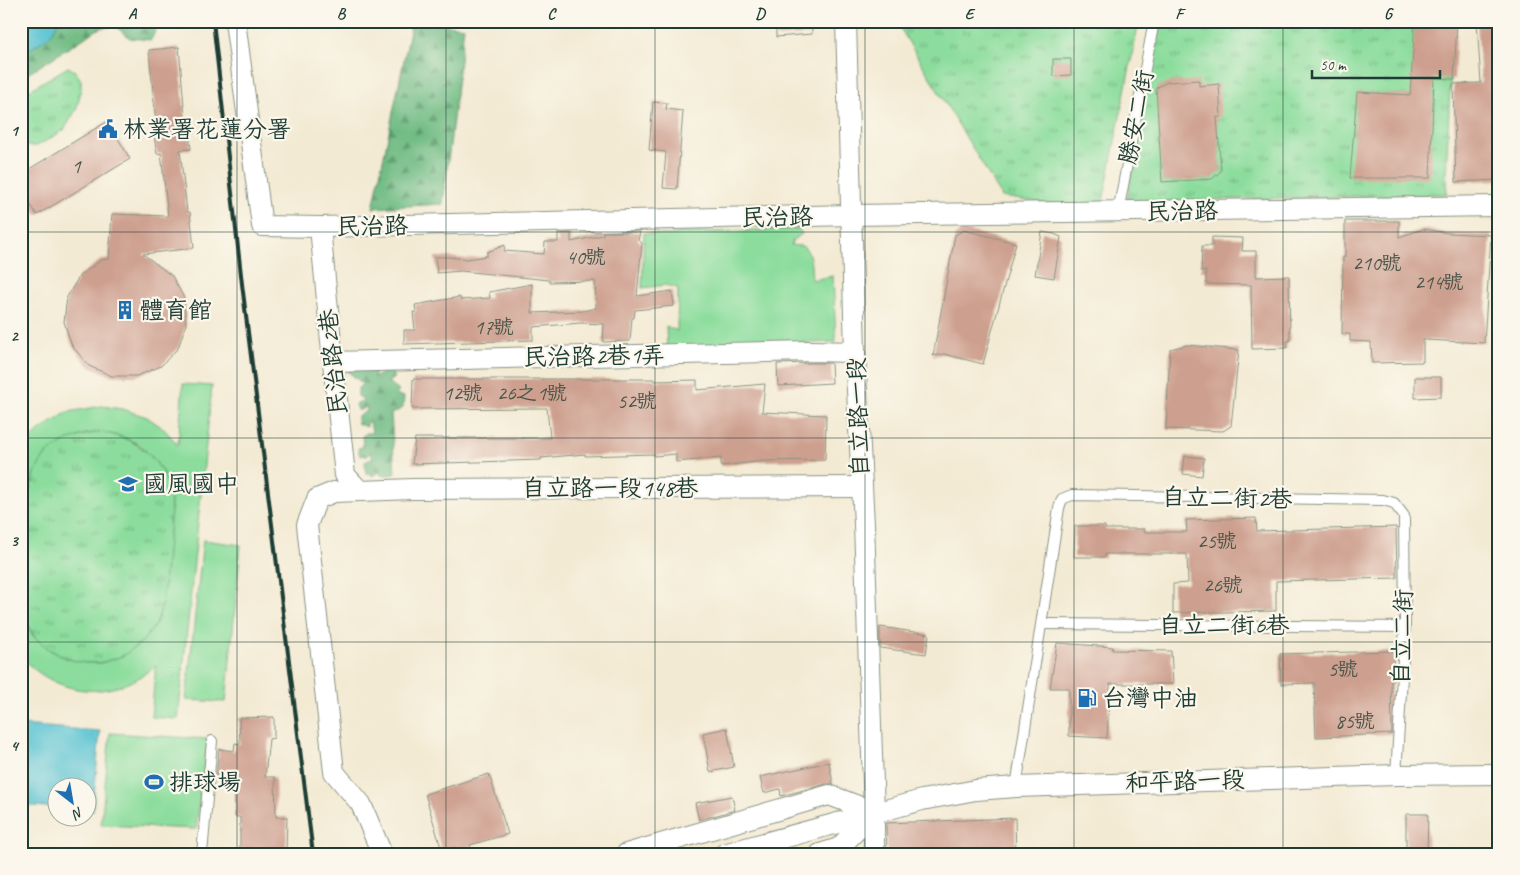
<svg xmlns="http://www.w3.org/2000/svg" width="1520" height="875" viewBox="0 0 1520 875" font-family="Caveat,'LXGW WenKai TC',sans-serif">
<defs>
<pattern id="grass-tufts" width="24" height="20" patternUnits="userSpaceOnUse" patternTransform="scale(1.25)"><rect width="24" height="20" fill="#8cdd9d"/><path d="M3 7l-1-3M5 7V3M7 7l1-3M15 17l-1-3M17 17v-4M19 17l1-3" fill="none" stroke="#72b481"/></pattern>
<pattern id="forest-firs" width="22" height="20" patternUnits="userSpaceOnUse" patternTransform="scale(1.25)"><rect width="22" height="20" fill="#71bc84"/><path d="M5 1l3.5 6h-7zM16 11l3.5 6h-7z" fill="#5c9a6d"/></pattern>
</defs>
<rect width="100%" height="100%" fill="#fbf7ec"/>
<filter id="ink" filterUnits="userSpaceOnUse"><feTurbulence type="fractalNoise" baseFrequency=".02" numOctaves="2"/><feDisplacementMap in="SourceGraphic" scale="10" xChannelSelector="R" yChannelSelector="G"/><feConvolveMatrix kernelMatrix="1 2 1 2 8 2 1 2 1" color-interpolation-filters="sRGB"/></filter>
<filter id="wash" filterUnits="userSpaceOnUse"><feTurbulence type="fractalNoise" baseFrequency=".0096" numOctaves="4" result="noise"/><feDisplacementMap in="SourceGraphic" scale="20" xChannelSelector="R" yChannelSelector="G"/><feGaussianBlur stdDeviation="1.12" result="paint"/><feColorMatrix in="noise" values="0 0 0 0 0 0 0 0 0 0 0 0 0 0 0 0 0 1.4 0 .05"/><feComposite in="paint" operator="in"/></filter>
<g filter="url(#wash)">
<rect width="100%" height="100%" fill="#f3ead3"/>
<g fill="url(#grass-tufts)" stroke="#568d68">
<path d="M896 21H1139L1101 212 1002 197Z"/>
<path d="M1161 21H1453L1446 178 1447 194 1126 202Z"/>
<path d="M68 67 75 71 81 80V91L76 110 64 130 37 146H21V95Z"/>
<path d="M103 432C131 439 148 447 163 473 175 496 170 523 168 547 166 565 166 590 162 607 153 641 122 665 87 663 77 663 67 658 58 654 10 632 21 581 24 538 27 509 26 479 45 455 58 440 85 434 103 432Z"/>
</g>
<g fill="url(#forest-firs)" stroke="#487c5c">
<path d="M21 21H181L182 29 159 23 151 40 130 38 115 26 100 28 21 78Z"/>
<path d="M412 21 464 27 443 204 373 208Z"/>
<path d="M375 364 374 378 391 366 394 378 388 382 399 391 396 395 404 397 403 408 391 414 395 474 382 476 379 472 372 476 370 472 366 474 365 462 373 458 370 452 366 457 365 455 360 456 358 448 363 447 362 436 367 433H372L370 422H367V427L358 424 357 417 367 411 366 407 358 411 355 404 364 400 358 396V388L363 384 346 370Z"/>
</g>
<g fill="#8cdd9d" stroke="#568d68">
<path d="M799 229 802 234 793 240 791 245C795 246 800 245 804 247 812 253 811 271 812 280L833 276 836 342 667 348 666 326 677 331 678 288 665 285 642 288 644 233 669 235 680 233Z"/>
<path d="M183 384 212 386 178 719 151 717 156 666C148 671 140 678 130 682 91 700 50 688 21 657V606L23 616 33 636 50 650 68 659 85 663H101L123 656 142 642 156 624 162 606 171 509 170 492 164 474 153 458 140 445 123 437 103 432 85 434 64 442 46 454 34 473 28 495 21 573V449L40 430 68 412 102 406 122 409 147 417 164 429 178 445Z"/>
<path d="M203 540 241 545 226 702 186 700Z"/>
<path d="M110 733 208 739 196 829 101 825Z"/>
</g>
<g fill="#57c2d2" stroke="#3b8083">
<path d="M21 21H57C55 37 34 46 21 54Z"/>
<path d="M21 725 100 731 93 811 88 810V788H58L57 808 21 805Z"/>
</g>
<g id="blocks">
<g fill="#cd9f8e">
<path d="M776 21H812V34L776 37Z"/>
<path d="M1415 21 1457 22 1454 79 1434 78 1430 178H1350L1357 92 1410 95Z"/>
<path d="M1479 21H1499V180L1456 182 1453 84 1481 83 1477 22Z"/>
<path d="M179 47 185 118H187L191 149 180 150 187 212H190L194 248 143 254 172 276 184 298 186 324 178 348 161 366 137 376H112L89 366 72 346 64 322 67 297 80 275 101 260 109 259 112 214 165 216 166 218V216H168L161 153 157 154 152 123 156 122 149 50Z"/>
<path d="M1053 59H1071V75L1053 76Z"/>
<path d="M1199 80V86L1219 84 1221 117H1217L1221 171 1212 179 1162 182 1156 88 1167 82Z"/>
<path d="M653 102 667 103 666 109 683 111 677 189 663 188 666 152 649 150Z"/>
<path d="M108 121 130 159 37 215 21 190V174Z"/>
<path d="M1345 221H1399V237L1423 229 1448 233 1491 235 1484 343 1426 340H1423V362L1372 363 1371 342 1350 341V334H1342L1343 257H1345Z"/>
<path d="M964 230 1016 243 983 364 944 354 933 356 955 235Z"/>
<path d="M603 232H640L638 240 642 243 637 296 672 291 674 306 635 310 634 318H632L630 341 603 342 604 324 581 323 533 327V340L404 344V330H415L413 312H416L415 305 460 297V300L490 298 489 292 532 284V313L583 311 596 308 595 281 549 282V280L461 271 437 273 435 257H448L467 259 487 256V252L505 245 504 251 544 254 545 242H558V234L571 233V242L603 235Z"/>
<path d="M1042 232 1054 234 1061 237 1054 278 1035 275Z"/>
<path d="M1212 237 1243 238 1242 251H1256V277L1289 276 1290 341H1287V348L1252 349 1251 285 1206 284V271H1201L1202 246H1212Z"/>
<path d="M1187 345 1239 350 1231 426 1223 431 1166 429 1170 349Z"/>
<path d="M809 363H831L832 383 778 386 777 364Z"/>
<path d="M1415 377H1441V397L1415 398Z"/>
<path d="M413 379H655V381L697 380V390L765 384 762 412 826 415 825 460 764 461 721 466V458L676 462V454L654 456V454L585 456V454L541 458V460L412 464 415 438H550L547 408 412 409Z"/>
<path d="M1185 456 1204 458 1202 476 1183 474Z"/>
<path d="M1256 518 1257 531 1396 527 1397 578 1276 581V611L1173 613V584L1188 583 1187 554H1105V557H1074L1075 526H1105V529H1144V532H1187L1186 520Z"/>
<path d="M880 627 929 634 926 654 880 648Z"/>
<path d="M1057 643 1113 647 1112 650 1171 651 1173 684H1110L1107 738 1069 736V688H1050Z"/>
<path d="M1393 651 1394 681H1391L1392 734 1316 737 1314 683 1281 684 1280 654Z"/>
<path d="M274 717V738L269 739 265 777H275L276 817H287L286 854H240V817H235V781L216 778 219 749 234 751 235 743 240 744 239 718Z"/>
<path d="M727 728 734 767 710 772 703 733Z"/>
<path d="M829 762 833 784H826L781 796 780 789 764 793 760 777Z"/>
<path d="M489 774 508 834 470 845 472 854H457L455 847 442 851 425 794Z"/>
<path d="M732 796 735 810 699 820 695 803Z"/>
<path d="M1406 814H1428L1427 854H1406Z"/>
<path d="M1015 818 1016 854H887L886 823Z"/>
</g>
</g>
</g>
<g filter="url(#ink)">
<use href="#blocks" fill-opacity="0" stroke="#899484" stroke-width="1"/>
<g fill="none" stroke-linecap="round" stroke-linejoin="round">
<g stroke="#899484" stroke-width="12">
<g id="lane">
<path d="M1118 212 1154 21"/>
<path d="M1042 624 1405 627"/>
<path d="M1016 787 1059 508 1062 499 1072 495 1383 500 1394 503 1404 516 1405 627 1396 775"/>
<path d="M202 854 212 741"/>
</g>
</g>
<g stroke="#899484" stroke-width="22">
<g id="street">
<path d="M235 21 262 226 320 227 852 215 1499 206"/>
<path d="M846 21 855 352 864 524 874 812V854"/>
<path d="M320 227 333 362 345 475 360 491"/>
<path d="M333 362 809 351 855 352"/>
<path d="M382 854 361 804 334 772 307 525 317 499 334 492 413 489 861 487"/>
<path d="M626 854 829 795 874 812"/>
<path d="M724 854 922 800 976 790 1016 787 1396 775 1499 774"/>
<path d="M820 854 839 848 874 812"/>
</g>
</g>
<use href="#lane" stroke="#fff" stroke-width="10"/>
<use href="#street" stroke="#fff" stroke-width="20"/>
<path stroke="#1f3d34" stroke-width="4" d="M213 21 242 284 313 854"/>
</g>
</g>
<path fill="none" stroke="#1f3d34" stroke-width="1" stroke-opacity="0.55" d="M237 21V854M446 21V854M655 21V854M865 21V854M1074 21V854M1283 21V854M21 232H1499M21 438H1499M21 642H1499"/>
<defs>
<g id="civic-bare" transform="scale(1.5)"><path d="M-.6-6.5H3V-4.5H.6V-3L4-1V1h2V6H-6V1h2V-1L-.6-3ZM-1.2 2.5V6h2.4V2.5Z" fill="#1f6fb2" stroke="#fbf7ec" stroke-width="2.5" paint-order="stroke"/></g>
<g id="building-bare" transform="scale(1.5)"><path d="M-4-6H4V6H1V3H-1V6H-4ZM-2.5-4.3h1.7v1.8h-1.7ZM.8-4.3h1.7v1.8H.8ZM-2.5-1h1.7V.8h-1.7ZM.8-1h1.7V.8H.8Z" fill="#1f6fb2" stroke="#fbf7ec" stroke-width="2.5" paint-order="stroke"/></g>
<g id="school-bare" transform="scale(1.5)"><path d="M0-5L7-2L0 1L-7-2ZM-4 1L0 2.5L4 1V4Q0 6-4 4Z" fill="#1f6fb2" stroke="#fbf7ec" stroke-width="2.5" paint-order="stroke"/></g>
<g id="fuel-bare" transform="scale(1.5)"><path d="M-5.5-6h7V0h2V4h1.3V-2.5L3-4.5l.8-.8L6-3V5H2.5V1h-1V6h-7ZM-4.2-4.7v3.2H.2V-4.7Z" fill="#1f6fb2" stroke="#fbf7ec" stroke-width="2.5" paint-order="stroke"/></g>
<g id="stadium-bare" transform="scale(1.5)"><path d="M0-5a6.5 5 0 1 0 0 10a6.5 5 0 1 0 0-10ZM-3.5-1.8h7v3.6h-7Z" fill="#1f6fb2" stroke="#fbf7ec" stroke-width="2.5" paint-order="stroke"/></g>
</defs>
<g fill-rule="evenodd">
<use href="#civic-bare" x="108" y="129"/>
<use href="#building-bare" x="125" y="310"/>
<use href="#school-bare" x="128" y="484"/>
<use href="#fuel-bare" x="1087" y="698"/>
<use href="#stadium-bare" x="154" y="782"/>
</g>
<g text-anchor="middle" stroke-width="4.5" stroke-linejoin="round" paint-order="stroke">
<g font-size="21" fill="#4a564a">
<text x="76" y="173">1</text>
<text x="586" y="264">40號</text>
<text x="1377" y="270">210號</text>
<text x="1439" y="289">214號</text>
<text x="494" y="334">17號</text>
<text x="463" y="400">12號</text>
<text x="532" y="400">26之1號</text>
<text x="637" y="408">52號</text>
<text x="1217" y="548">25號</text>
<text x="1223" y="592">26號</text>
<text x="1343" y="676">5號</text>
<text x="1355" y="728">85號</text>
</g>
<g font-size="24" fill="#1f3d34" stroke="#fbf7ec">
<text transform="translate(1136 117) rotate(-79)" y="8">勝安二街</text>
<text transform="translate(1182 211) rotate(-1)" y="8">民治路</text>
<text transform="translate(777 217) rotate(-1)" y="8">民治路</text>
<text transform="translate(372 226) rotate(-1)" y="8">民治路</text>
<text transform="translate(594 356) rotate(-1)" y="8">民治路2巷1弄</text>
<text transform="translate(333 362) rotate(-96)" y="8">民治路2巷</text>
<text transform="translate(858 417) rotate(-92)" y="8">自立路一段</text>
<text x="610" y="496">自立路一段148巷</text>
<text transform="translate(1227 498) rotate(1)" y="8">自立二街2巷</text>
<text x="1224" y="633">自立二街6巷</text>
<text transform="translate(1402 637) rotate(-88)" y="8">自立二街</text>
<text transform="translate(1185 781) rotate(-2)" y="8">和平路一段</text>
</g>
<g font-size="24" fill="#1f3d34" stroke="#fbf7ec" text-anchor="start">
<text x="123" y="137">林業署花蓮分署</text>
<text x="140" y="318">體育館</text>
<text x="143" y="492">國風國中</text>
<text x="1102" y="706">台灣中油</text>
<text x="169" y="790">排球場</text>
</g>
</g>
<rect width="1520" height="875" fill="none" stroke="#fbf7ec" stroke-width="55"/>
<g transform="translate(72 802) rotate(149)"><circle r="24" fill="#fbf7ec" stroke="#a3ada2"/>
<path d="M0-4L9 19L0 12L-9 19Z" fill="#1f6fb2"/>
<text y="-8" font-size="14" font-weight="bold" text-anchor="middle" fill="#1f3d34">N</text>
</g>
<path d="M1312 70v8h128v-8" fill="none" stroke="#1f3d34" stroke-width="2.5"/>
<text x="1320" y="70" font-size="15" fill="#1f3d34" stroke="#fbf7ec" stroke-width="4" paint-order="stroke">50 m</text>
<rect x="28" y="28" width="1464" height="820" fill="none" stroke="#1f3d34" stroke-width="2"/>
<g font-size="16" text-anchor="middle" font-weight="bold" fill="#1f3d34">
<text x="132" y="19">A</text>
<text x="341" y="19">B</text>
<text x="551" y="19">C</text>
<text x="760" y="19">D</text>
<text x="969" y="19">E</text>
<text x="1179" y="19">F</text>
<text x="1388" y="19">G</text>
<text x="14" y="136">1</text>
<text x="14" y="341">2</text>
<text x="14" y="546">3</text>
<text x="14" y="751">4</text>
</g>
</svg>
